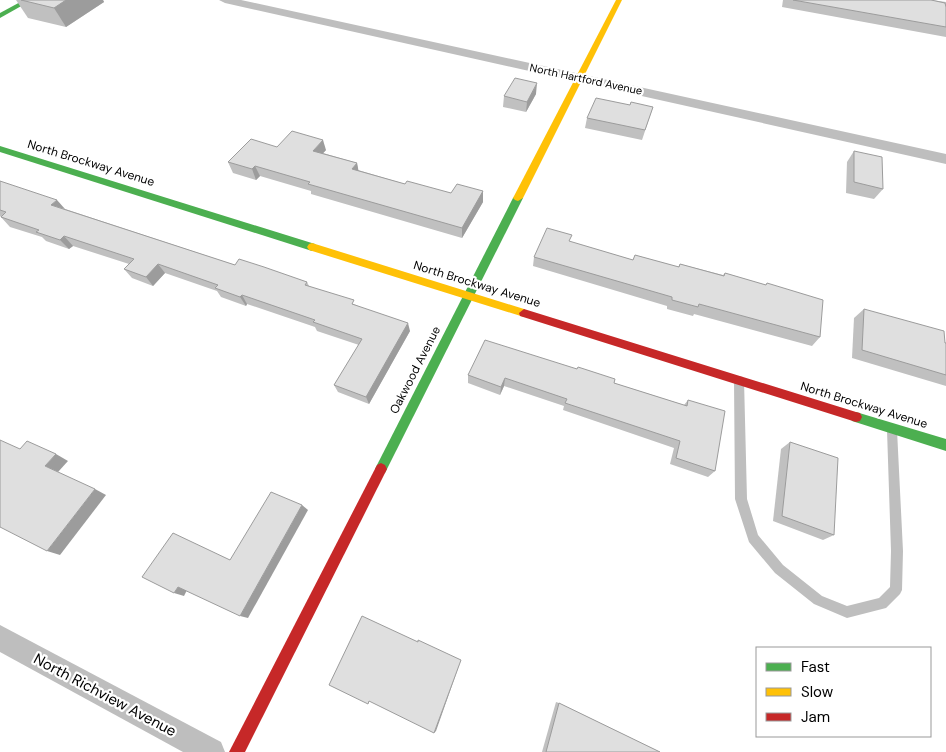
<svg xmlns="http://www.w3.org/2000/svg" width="946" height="752" viewBox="0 0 946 752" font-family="'DM Sans',sans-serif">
<rect width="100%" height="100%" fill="#fff"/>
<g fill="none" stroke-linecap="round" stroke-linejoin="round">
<path fill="#bebebe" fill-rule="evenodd" d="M739 376 743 377 744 380 747 499 758 535 783 565 822 596 847 606 879 598 890 587 891 551 887 430 888 427 892 425 896 427 897 430 903 551 902 590 900 594 886 608 847 618 814 604 775 573 749 542 735 499 734 380 735 377Z"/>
<g fill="#bebebe" fill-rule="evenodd">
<path d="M219 0H241L946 154V164L225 3Z"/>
<path d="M903 0H931L946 2V10L909 3Z"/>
<path d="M0 625 221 742 225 752H183L0 652Z"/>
</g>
<g fill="#4caf50" fill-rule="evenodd">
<path d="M24 0H32L0 18V13Z"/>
<path d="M0 146 315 244 317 247 312 251 0 152Z"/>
<path d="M518 195 523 198 385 473 381 475 377 473 375 469 377 465 513 198Z"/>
<path d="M856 412 946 439V451L852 421 850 417 852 413Z"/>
</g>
<g fill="#ffc107" fill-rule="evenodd">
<path d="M616 0H622L523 198 518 201 515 200 513 198Z"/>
<path d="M312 243 524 309 529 313 524 317 309 250 307 247 309 244Z"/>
</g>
<g fill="#c62828" fill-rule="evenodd">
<path d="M524 309 856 412 860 413 862 417 860 421 856 422 520 316 519 313Z"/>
<path d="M381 463 385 465 387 469 385 473 245 752H229L377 465Z"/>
</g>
</g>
<g fill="#c0c0c0">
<path d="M16 0H103L104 2 66 27 28 18Z"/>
<path d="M783 0H931L946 7V37L782 7Z"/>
<path d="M536 94 526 112 503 107 504 96Z"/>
<path d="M630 105 653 107 642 140 585 128 587 118Z"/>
<path d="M277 147 326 150 323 153 357 163 358 170 405 184 451 193 483 191V202L462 238 311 194V191L260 176 256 180 233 173 228 162Z"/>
<path d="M854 151 883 189 874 199 846 193 847 162Z"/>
<path d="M0 181 65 209 235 265 307 282 309 286 356 305 410 331 369 404 338 392 334 385 359 345 317 331 315 327 247 304 246 306 221 297 217 291 165 273 153 286 132 278 124 269 129 264 73 246 69 249 46 241 42 237 10 227 0 216Z"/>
<path d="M571 242 633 260 635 255 678 267 680 264 723 275 725 273 766 285 767 283 820 337 812 346 694 314 693 316 667 309V306L533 266 534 257Z"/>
<path d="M864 309 946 343V386L852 358 854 318Z"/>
<path d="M468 375 614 383 684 405 688 400 715 471 708 477 670 464 674 448 563 410 564 406 504 386 500 395 468 383Z"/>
<path d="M790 442 834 535 823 540 773 521 781 449Z"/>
<path d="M556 702 559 703 660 752H542Z"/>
</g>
<g fill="#9c9c9c">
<path d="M66 0H103L104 2 66 27 54 8Z"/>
<path d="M537 83 536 94 526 112 527 102Z"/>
<path d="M323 140 326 150 316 161 313 151Z"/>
<path d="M357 163 359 173 352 169Z"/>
<path d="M255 166 260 176 256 180 252 169Z"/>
<path d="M483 191V202L462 238V228Z"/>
<path d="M57 200 65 209 51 205Z"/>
<path d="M64 236 73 246 69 249 60 240Z"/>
<path d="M158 264 165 273 153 286 146 277Z"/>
<path d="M242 295 247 304 246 306 240 297Z"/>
<path d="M408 323 410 331 369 404 366 397Z"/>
<path d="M505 378 504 386 500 395 501 387Z"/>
<path d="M56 454 68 461 58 472 45 466Z"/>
<path d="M95 489 106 495 60 555 47 551Z"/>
<path d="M302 505 308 510 248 618 240 616Z"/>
<path d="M178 587 187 590 184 596 174 593Z"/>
<path d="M461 660 436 731 434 733Z"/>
</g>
<g fill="#dfdfdf" stroke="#9c9c9c">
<path d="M21 0H66L54 8Z"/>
<path d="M793 0H931L945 3 946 7V27Z"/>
<path d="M515 78 537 83 527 102 504 96Z"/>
<path d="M596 98 630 105 631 102 653 107 645 130 587 118Z"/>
<path d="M292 131 323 140 313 151 357 163 352 169 405 184 407 181 451 193 457 184 483 191 462 228 308 184 310 182 255 166 252 169 228 162 251 139 277 147Z"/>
<path d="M854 151 882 157 883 189 854 182Z"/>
<path d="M0 181 57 200 51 205 235 265 239 259 264 267 307 282 305 285 354 300 352 304 408 323 366 397 334 385 362 339 313 322 315 320 242 295 240 297 215 288 218 285 158 264 146 277 124 269 134 259 64 236 60 240 36 232 39 230 1 217 6 212 0 210Z"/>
<path d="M547 228 572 235 569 241 633 260 635 255 679 267 680 264 724 276 725 273 766 285 767 283 823 300 820 337 699 304 698 307 672 300V297L534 257Z"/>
<path d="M864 309 944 331 945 343H946V375L862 350Z"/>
<path d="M485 340 577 369 578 367 615 379 614 383 687 406 688 400 725 411 715 471 676 458 680 441 565 403 567 399 505 378 501 387 468 375Z"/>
<path d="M0 440 20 449 27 441 56 454 45 466 95 489 47 551 0 527Z"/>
<path d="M790 442 838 458 834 535 782 516Z"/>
<path d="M271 492 302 505 240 616 178 587 174 593 142 577 173 533 230 560Z"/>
<path d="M362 616 418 642V640L461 660 434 733 369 701 368 704 329 685Z"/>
<path d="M559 703 660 752H546Z"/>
</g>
<g text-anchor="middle" stroke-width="4.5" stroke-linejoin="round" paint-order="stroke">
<g font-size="11" fill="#000" stroke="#fff">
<text transform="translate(586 79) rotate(12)" y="4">North Hartford Avenue</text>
</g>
<g font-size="12" fill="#000" stroke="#fff">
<text transform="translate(91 163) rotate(17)" y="4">North Brockway Avenue</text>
<text transform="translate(477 284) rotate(17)" y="4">North Brockway Avenue</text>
<text transform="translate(415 370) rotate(-63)" y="4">Oakwood Avenue</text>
<text transform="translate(864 405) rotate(17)" y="4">North Brockway Avenue</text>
</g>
<g font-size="15" fill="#000" stroke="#fff">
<text transform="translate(105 695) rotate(28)" y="5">North Richview Avenue</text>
</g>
</g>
<rect x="756" y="647" width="175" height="90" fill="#ffffff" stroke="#999999"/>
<rect x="766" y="663" width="25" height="8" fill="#4caf50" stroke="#999999"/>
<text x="801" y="672" font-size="15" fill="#000000">Fast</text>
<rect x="766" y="688" width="25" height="8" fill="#ffc107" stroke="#999999"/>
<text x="801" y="697" font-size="15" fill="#000000">Slow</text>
<rect x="766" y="713" width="25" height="8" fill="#c62828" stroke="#999999"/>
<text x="801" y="722" font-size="15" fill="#000000">Jam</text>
</svg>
